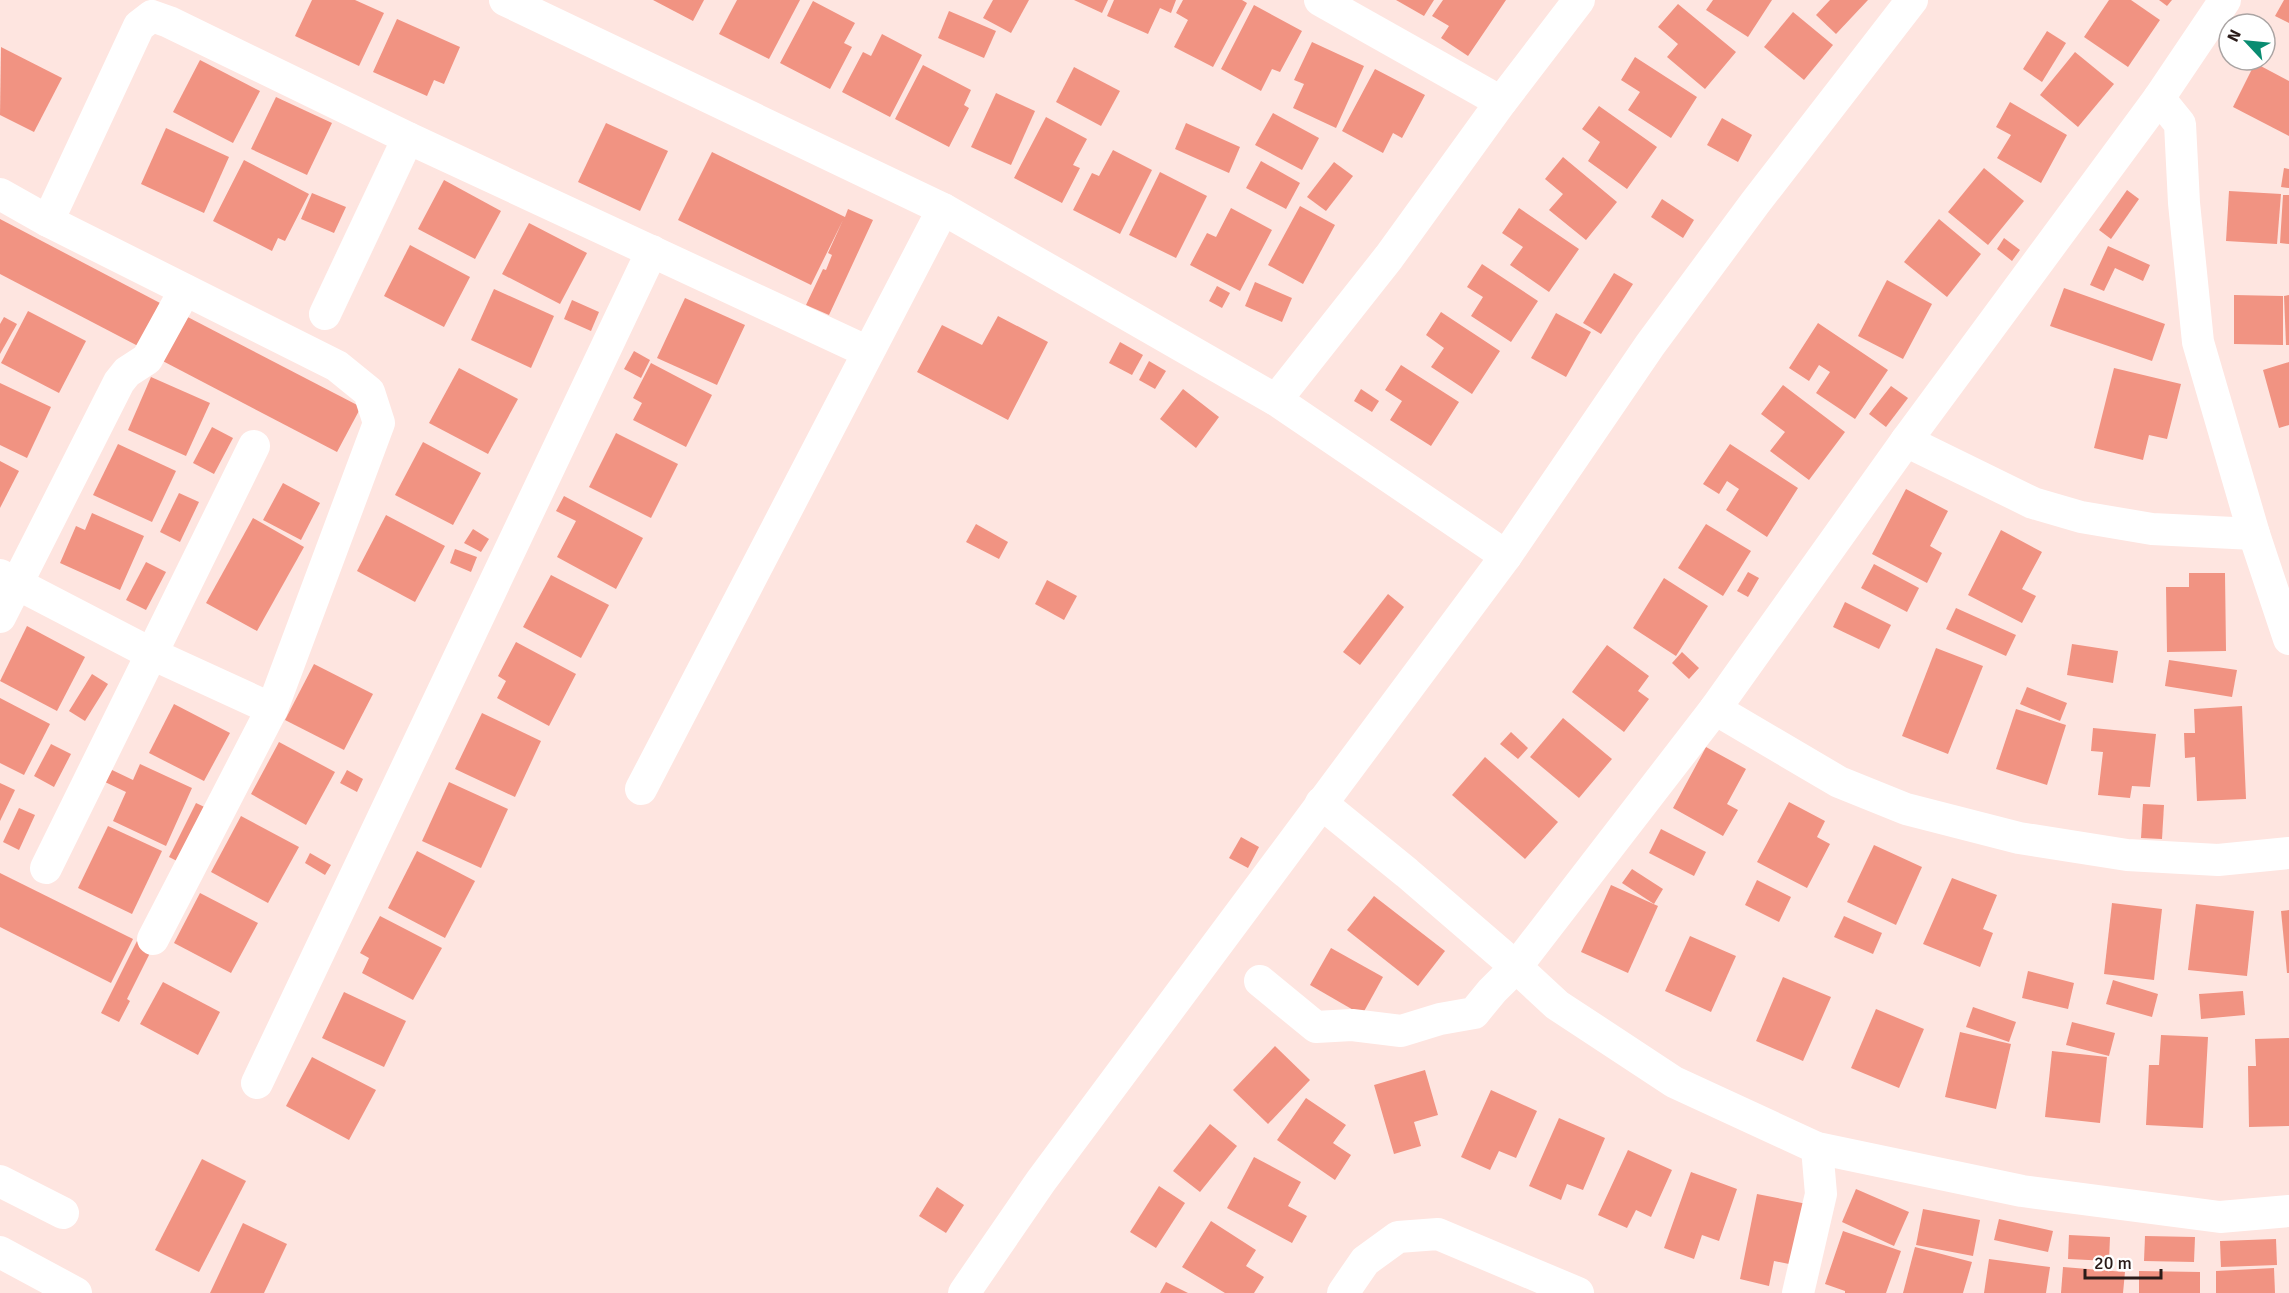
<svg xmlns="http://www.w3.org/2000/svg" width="2289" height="1293" viewBox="0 0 2289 1293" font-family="Signika,sans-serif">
<rect width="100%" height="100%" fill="#fee5e0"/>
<g fill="#f19382">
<path d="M312 0H355L384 13 359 66 295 36Z"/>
<path d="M653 0H704L693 21Z"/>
<path d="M737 0H800L769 59 719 34Z"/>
<path d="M993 0H1029L1011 33 983 18Z"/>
<path d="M1074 0H1108L1102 13Z"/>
<path d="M1114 0H1176L1171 13 1160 8 1148 34 1107 16Z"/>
<path d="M1183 0H1242L1247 3 1213 67 1174 47 1188 20 1176 13Z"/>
<path d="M1396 0H1434L1424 16Z"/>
<path d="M1443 0H1506L1468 56 1441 38 1449 26 1432 16Z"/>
<path d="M1713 0H1772L1748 37 1706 10Z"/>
<path d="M1830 0H1868L1836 34 1816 15Z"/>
<path d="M2109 0H2131L2160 20 2128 67 2084 37Z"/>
<path d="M2159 0H2172L2167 6Z"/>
<path d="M2284 0H2289V23L2275 16Z"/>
<path d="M813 1 855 23 844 43 852 47 830 89 780 63Z"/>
<path d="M1678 4 1736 52 1705 89 1667 57 1678 44 1658 27Z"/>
<path d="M1254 5 1302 31 1280 72 1272 69 1261 91 1221 69Z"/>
<path d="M949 11 996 31 984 58 938 38Z"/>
<path d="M1793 12 1833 45 1804 80 1764 47Z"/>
<path d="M397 19 460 47 444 84 434 80 427 96 373 72Z"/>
<path d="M2047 31 2066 43 2042 82 2023 69Z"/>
<path d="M882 34 922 55 890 117 842 92 863 52 871 56Z"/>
<path d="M1312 42 1364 66 1336 128 1293 108 1304 84 1294 80Z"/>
<path d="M1 47 62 78 34 132 0 115Z"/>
<path d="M2075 52 2114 84 2078 127 2040 95Z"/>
<path d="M1635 57 1697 97 1671 138 1628 110 1640 92 1621 80Z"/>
<path d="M200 60 260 91 233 143 173 112Z"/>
<path d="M2255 63 2289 81V136L2233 107Z"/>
<path d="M923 65 971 90 964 105 969 108 949 147 895 119Z"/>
<path d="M1074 67 1120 91 1101 126 1056 102Z"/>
<path d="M1375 69 1425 95 1402 138 1393 133 1383 153 1342 131Z"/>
<path d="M996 93 1035 111 1011 165 971 147Z"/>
<path d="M276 97 332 123 307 175 251 149Z"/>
<path d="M2010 102 2067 135 2041 183 1997 158 2011 135 1996 127Z"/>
<path d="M1599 106 1657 147 1627 189 1588 161 1600 142 1582 129Z"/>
<path d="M1273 113 1319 138 1302 170 1255 145Z"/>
<path d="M1046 117 1087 139 1073 165 1080 168 1062 203 1014 178Z"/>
<path d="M1722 118 1752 135 1738 162 1707 145Z"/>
<path d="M606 123 668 151 640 211 578 182Z"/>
<path d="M1186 123 1240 147 1229 173 1175 149Z"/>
<path d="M166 128 229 157 204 213 141 184Z"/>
<path d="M1113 150 1152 170 1120 234 1073 210 1092 173 1099 176Z"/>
<path d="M712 152 845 217 848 209 873 220 829 315 806 305 823 269 826 270 832 255 828 253 843 220 811 285 678 220Z"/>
<path d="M1563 157 1617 202 1586 240 1549 210 1563 194 1545 179Z"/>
<path d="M244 160 309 194 285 241 278 238 272 251 213 221Z"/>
<path d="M1261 161 1300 183 1286 209 1246 188Z"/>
<path d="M1334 162 1353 176 1326 211 1307 197Z"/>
<path d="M1984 168 2024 201 1988 245 1948 212Z"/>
<path d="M2284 168 2289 169V188L2281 187Z"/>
<path d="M1160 172 1207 196 1176 258 1129 235Z"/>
<path d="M444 180 501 211 475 259 418 229Z"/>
<path d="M2127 190 2139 199 2111 239 2099 230Z"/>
<path d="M2229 191 2281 194 2277 244 2226 241Z"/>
<path d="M312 193 346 207 334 233 301 219Z"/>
<path d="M2283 195H2289V244L2280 243Z"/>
<path d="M1662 199 1694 220 1683 238 1651 217Z"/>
<path d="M1300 206 1335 225 1303 284 1268 265Z"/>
<path d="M1231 208 1272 230 1240 291 1190 265 1207 233 1216 237Z"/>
<path d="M1519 208 1579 249 1549 292 1510 265 1523 247 1502 233Z"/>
<path d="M0 219 160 303 138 346 0 274Z"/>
<path d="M1939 219 1981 254 1947 297 1904 262Z"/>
<path d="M529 223 587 253 560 304 502 274Z"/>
<path d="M2004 238 2020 250 2012 261 1997 249Z"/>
<path d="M410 245 470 277 444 327 384 296Z"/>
<path d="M2108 246 2150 265 2143 281 2115 268 2104 291 2090 285Z"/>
<path d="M1482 264 1538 301 1511 342 1471 316 1483 297 1467 287Z"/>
<path d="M1614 273 1633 284 1601 334 1583 323Z"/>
<path d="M1887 280 1932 304 1903 359 1858 336Z"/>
<path d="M1255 282 1292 298 1282 322 1245 306Z"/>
<path d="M1217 286 1230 293 1222 308 1209 301Z"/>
<path d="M2064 288 2165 324 2152 361 2050 326Z"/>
<path d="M494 289 554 316 531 368 471 340Z"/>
<path d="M2234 295 2283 296V345L2234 344Z"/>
<path d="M2289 295V345H2286L2284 296Z"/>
<path d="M685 298 745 325 717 385 657 358Z"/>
<path d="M572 300 599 312 591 331 564 319Z"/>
<path d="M28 311 86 341 59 393 1 363Z"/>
<path d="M1441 312 1500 351 1472 394 1431 367 1444 348 1426 335Z"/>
<path d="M180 313 361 407 337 452 157 358Z"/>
<path d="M1556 313 1591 332 1566 377 1531 358Z"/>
<path d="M998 316 1048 342 1008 420 917 372 942 325 982 345Z"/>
<path d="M4 317 17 324 0 354V324Z"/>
<path d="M1818 323 1888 370 1855 419 1816 393 1830 372 1819 365 1809 381 1789 368Z"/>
<path d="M1120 342 1143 355 1132 375 1109 363Z"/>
<path d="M634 351 650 360 641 378 624 369Z"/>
<path d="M1149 361 1166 371 1155 389 1139 380Z"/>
<path d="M2289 362V425L2279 428 2263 370Z"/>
<path d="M651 363 712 395 686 447 633 420 642 403 633 398Z"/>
<path d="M1401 365 1459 402 1431 446 1390 420 1402 401 1385 390Z"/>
<path d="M459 368 518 399 488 454 429 423Z"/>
<path d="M2114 368 2181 384 2167 439 2149 435 2143 460 2094 448Z"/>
<path d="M151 377 210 403 186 456 128 430Z"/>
<path d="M0 383 51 407 27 458 0 445Z"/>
<path d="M1783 385 1845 432 1809 480 1770 451 1785 432 1761 414Z"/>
<path d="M1891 386 1908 398 1886 427 1869 414Z"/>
<path d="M1183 389 1219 417 1196 448 1160 419Z"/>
<path d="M1361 389 1379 401 1372 412 1354 401Z"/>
<path d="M212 427 233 438 214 474 193 463Z"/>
<path d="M616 433 678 464 651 518 589 487Z"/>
<path d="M423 442 481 473 453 525 395 495Z"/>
<path d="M118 444 176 471 152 522 93 495Z"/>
<path d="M1730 444 1798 488 1767 537 1726 510 1739 489 1727 481 1719 494 1703 484Z"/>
<path d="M0 461 19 471 0 508Z"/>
<path d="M283 483 320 503 301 540 263 520Z"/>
<path d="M1906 489 1948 511 1930 546 1942 553 1927 583 1872 554Z"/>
<path d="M179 493 199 502 180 542 160 532Z"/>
<path d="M564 496 643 538 616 589 557 557 576 521 556 511Z"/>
<path d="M92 513 144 536 120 590 60 563 76 526 85 530Z"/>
<path d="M386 515 445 546 415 602 357 571Z"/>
<path d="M253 518 304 547 257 631 206 603Z"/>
<path d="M976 524 1008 542 999 559 966 542Z"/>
<path d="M1706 524 1751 551 1723 596 1678 568Z"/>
<path d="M473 529 489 539 481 552 464 543Z"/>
<path d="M2001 530 2042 552 2022 589 2036 596 2022 623 1968 595Z"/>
<path d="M455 549 477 557 471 572 450 563Z"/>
<path d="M146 562 166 572 146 610 126 600Z"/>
<path d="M1874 564 1919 588 1907 612 1861 588Z"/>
<path d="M1748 572 1759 578 1748 597 1737 591Z"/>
<path d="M2189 573H2225L2226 651 2167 652 2166 587H2189Z"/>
<path d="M551 575 609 605 581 658 523 627Z"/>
<path d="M1664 578 1708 606 1676 656 1633 628Z"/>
<path d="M1047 580 1077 596 1064 620 1035 604Z"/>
<path d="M1388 594 1404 607 1360 665 1343 652Z"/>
<path d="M1845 602 1891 625 1879 649 1833 627Z"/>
<path d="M1956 608 2016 635 2006 656 1946 629Z"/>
<path d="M27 626 85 657 57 711 0 681Z"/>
<path d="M516 642 576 674 549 726 497 698 506 681 498 676Z"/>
<path d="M2072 644 2118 651 2113 683 2067 675Z"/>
<path d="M1607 645 1649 676 1638 691 1649 699 1624 732 1572 692Z"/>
<path d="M1936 648 1983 666 1948 754 1902 736Z"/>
<path d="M1682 652 1699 668 1689 679 1672 663Z"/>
<path d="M2169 660 2237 670 2232 697 2165 686Z"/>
<path d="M314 664 373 694 344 750 285 720Z"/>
<path d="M92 674 108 684 85 721 69 711Z"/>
<path d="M2027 687 2067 703 2060 721 2020 704Z"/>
<path d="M0 698 50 724 24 775 0 763Z"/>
<path d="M174 704 230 733 204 781 149 753Z"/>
<path d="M2242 706 2246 799 2197 801 2195 757 2185 758 2184 733H2195L2194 709Z"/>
<path d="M2016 709 2066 725 2047 785 1996 769Z"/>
<path d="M482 713 541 741 515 797 455 769Z"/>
<path d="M1563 718 1612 759 1579 798 1530 757Z"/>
<path d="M2093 728 2156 734 2150 787 2132 786 2130 798 2098 795 2103 752 2091 751Z"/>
<path d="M1511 732 1528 748 1518 759 1500 744Z"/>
<path d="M279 742 335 772 306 825 251 794Z"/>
<path d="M51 744 71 754 54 787 34 776Z"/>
<path d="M1706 747 1746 769 1727 804 1738 810 1723 836 1673 808Z"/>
<path d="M1485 757 1558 822 1525 859 1452 795Z"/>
<path d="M140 764 192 788 166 846 113 821 126 792 105 782 110 769 133 780Z"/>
<path d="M347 770 363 779 357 792 340 783Z"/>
<path d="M449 782 508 809 481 868 422 841Z"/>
<path d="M0 783 15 790 0 821Z"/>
<path d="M1789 802 1825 821 1817 837 1830 844 1807 888 1757 862Z"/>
<path d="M196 803 215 812 187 866 169 857Z"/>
<path d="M2143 804 2164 805 2162 839 2141 838Z"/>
<path d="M19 808 35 815 19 850 3 842Z"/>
<path d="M241 816 299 847 268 903 211 872Z"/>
<path d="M108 826 162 851 132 914 78 888Z"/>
<path d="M1661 829 1706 852 1694 876 1649 853Z"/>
<path d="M1241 837 1259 847 1248 868 1229 858Z"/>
<path d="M1874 845 1922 867 1896 925 1847 902Z"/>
<path d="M417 851 475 881 445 938 388 908Z"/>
<path d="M310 853 331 865 325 875 305 863Z"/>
<path d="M1632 869 1663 889 1654 904 1622 883Z"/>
<path d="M0 873 133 939 111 983 0 927Z"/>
<path d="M1952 878 1997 895 1983 929 1993 933 1980 967 1923 944Z"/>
<path d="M1757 880 1791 897 1779 922 1745 905Z"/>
<path d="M1611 885 1658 906 1628 973 1581 952Z"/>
<path d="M200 893 258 923 231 973 174 943Z"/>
<path d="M1374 896 1445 951 1418 986 1347 930Z"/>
<path d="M2112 903 2162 909 2154 980 2104 974Z"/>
<path d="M2196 904 2254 911 2247 976 2188 970Z"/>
<path d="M2289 910V973H2287L2281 911Z"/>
<path d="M380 916 442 948 413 1000 362 973 369 958 360 953Z"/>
<path d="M1844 916 1882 933 1873 954 1834 937Z"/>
<path d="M1690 936 1736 956 1711 1012 1665 991Z"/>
<path d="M137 941 152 949 127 999 130 1001 119 1022 101 1013Z"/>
<path d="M1331 948 1383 977 1362 1015 1310 985Z"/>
<path d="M2028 971 2074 983 2068 1009 2022 998Z"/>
<path d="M1783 977 1831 997 1803 1061 1756 1041Z"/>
<path d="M2113 980 2158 994 2152 1017 2106 1004Z"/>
<path d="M163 982 220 1012 198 1055 140 1024Z"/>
<path d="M2243 991 2245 1015 2201 1019 2199 994Z"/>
<path d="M344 992 406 1021 384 1067 322 1038Z"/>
<path d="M1973 1007 2016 1022 2009 1042 1966 1027Z"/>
<path d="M1876 1009 1924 1029 1899 1088 1851 1068Z"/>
<path d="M2072 1022 2115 1033 2109 1056 2066 1045Z"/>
<path d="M1960 1032 2011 1044 1996 1109 1945 1097Z"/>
<path d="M2161 1035 2208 1037 2203 1128 2146 1125 2149 1065H2159Z"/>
<path d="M2289 1038V1126L2249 1127 2248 1066H2256L2255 1039Z"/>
<path d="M1275 1046 1310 1080 1268 1124 1233 1090Z"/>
<path d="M2052 1051 2107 1057 2100 1123 2045 1117Z"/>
<path d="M312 1057 376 1090 349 1140 286 1106Z"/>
<path d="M1425 1070 1438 1115 1414 1122 1421 1146 1394 1154 1374 1085Z"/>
<path d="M1491 1090 1537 1111 1516 1158 1499 1151 1490 1170 1461 1157Z"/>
<path d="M1306 1098 1346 1125 1333 1143 1351 1155 1335 1180 1277 1140Z"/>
<path d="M1559 1118 1605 1138 1583 1190 1567 1184 1561 1200 1529 1186Z"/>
<path d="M1210 1124 1237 1146 1200 1192 1173 1171Z"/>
<path d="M1628 1150 1672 1170 1651 1217 1636 1210 1627 1228 1598 1215Z"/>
<path d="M1254 1157 1301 1182 1288 1206 1307 1216 1292 1243 1227 1208Z"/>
<path d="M202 1159 246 1181 199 1272 155 1250Z"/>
<path d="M1691 1172 1737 1189 1719 1241 1702 1235 1694 1259 1664 1248Z"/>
<path d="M1159 1186 1185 1203 1156 1248 1130 1232Z"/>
<path d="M937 1187 964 1205 946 1233 919 1216Z"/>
<path d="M1856 1189 1909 1212 1894 1246 1842 1222Z"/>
<path d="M1757 1194 1807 1204 1794 1265 1774 1261 1769 1286 1740 1279Z"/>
<path d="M1923 1209 1980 1220 1973 1256 1916 1245Z"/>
<path d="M1999 1219 2053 1231 2048 1252 1994 1240Z"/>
<path d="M1211 1221 1256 1250 1246 1266 1264 1277 1254 1293H1225L1182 1267Z"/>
<path d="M243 1223 287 1244 264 1293H210Z"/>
<path d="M1843 1231 1901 1251 1886 1293H1845V1291L1825 1284Z"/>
<path d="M2069 1235 2110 1237 2109 1261 2068 1259Z"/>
<path d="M2145 1236 2195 1237 2194 1262 2144 1261Z"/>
<path d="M2276 1239 2277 1265 2221 1267 2220 1241Z"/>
<path d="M1915 1247 1972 1262 1963 1293H1903Z"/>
<path d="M1989 1259 2050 1267 2046 1293H1984Z"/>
<path d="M2063 1267 2125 1272 2123 1293H2061Z"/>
<path d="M2274 1268 2275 1293H2216V1271Z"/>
<path d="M2139 1271 2200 1272V1293H2139Z"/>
<path d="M1166 1282 1188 1293H1160Z"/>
</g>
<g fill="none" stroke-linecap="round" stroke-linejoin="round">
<g stroke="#fff" stroke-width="32">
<path d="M505 0 943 209 1276 400 1506 556"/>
<path d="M1320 0 1501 102"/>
<path d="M2159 98 2180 124 2184 203 2198 342 2254 534 2289 639"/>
<path d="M0 194 48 221 337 366 369 392 379 423 272 709 153 939"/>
<path d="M48 221 139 26 152 16 169 22 408 138 868 352"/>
<path d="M325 314 408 138"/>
<path d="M1276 400 1389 257 1501 102 1579 0"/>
<path d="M1906 441 2033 503 2081 517 2152 529 2254 534"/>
<path d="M0 575 152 654 272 709"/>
<path d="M0 617 119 382 127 372 147 359 185 290"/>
<path d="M1715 709 1839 782 1906 809 2019 838 2127 855 2218 860 2289 853"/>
<path d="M641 789 943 209"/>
<path d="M1321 803 1407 873 1516 967 1557 1005 1674 1082 1817 1148 2022 1191 2220 1217 2289 1211"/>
<path d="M46 868 254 446"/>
<path d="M1260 981 1316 1027 1352 1025 1401 1031 1440 1019 1474 1013 1492 991 1516 967 1715 709 1906 441 2159 98 2225 0"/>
<path d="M257 1083 652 251"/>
<path d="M0 1181 63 1213"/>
<path d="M0 1252 76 1293"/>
<path d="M964 1293 1041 1181 1506 556 1650 345 1755 203 1912 0"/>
<path d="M1343 1293 1365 1261 1398 1237 1438 1234 1578 1293"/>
<path d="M1798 1293 1821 1194 1817 1148"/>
</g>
</g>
<g transform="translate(2247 42) rotate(296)"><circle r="28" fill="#ffffff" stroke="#aaa4a3" stroke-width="1.5"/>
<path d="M0-4.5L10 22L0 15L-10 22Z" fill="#098c71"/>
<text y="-9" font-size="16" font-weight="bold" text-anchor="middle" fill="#2a1b18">N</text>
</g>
<path d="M2085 1269v9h76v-9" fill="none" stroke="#2a1b18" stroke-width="3"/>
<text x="2094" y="1269" font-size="18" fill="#2a1b18" stroke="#ffffff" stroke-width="4.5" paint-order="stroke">20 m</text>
</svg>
